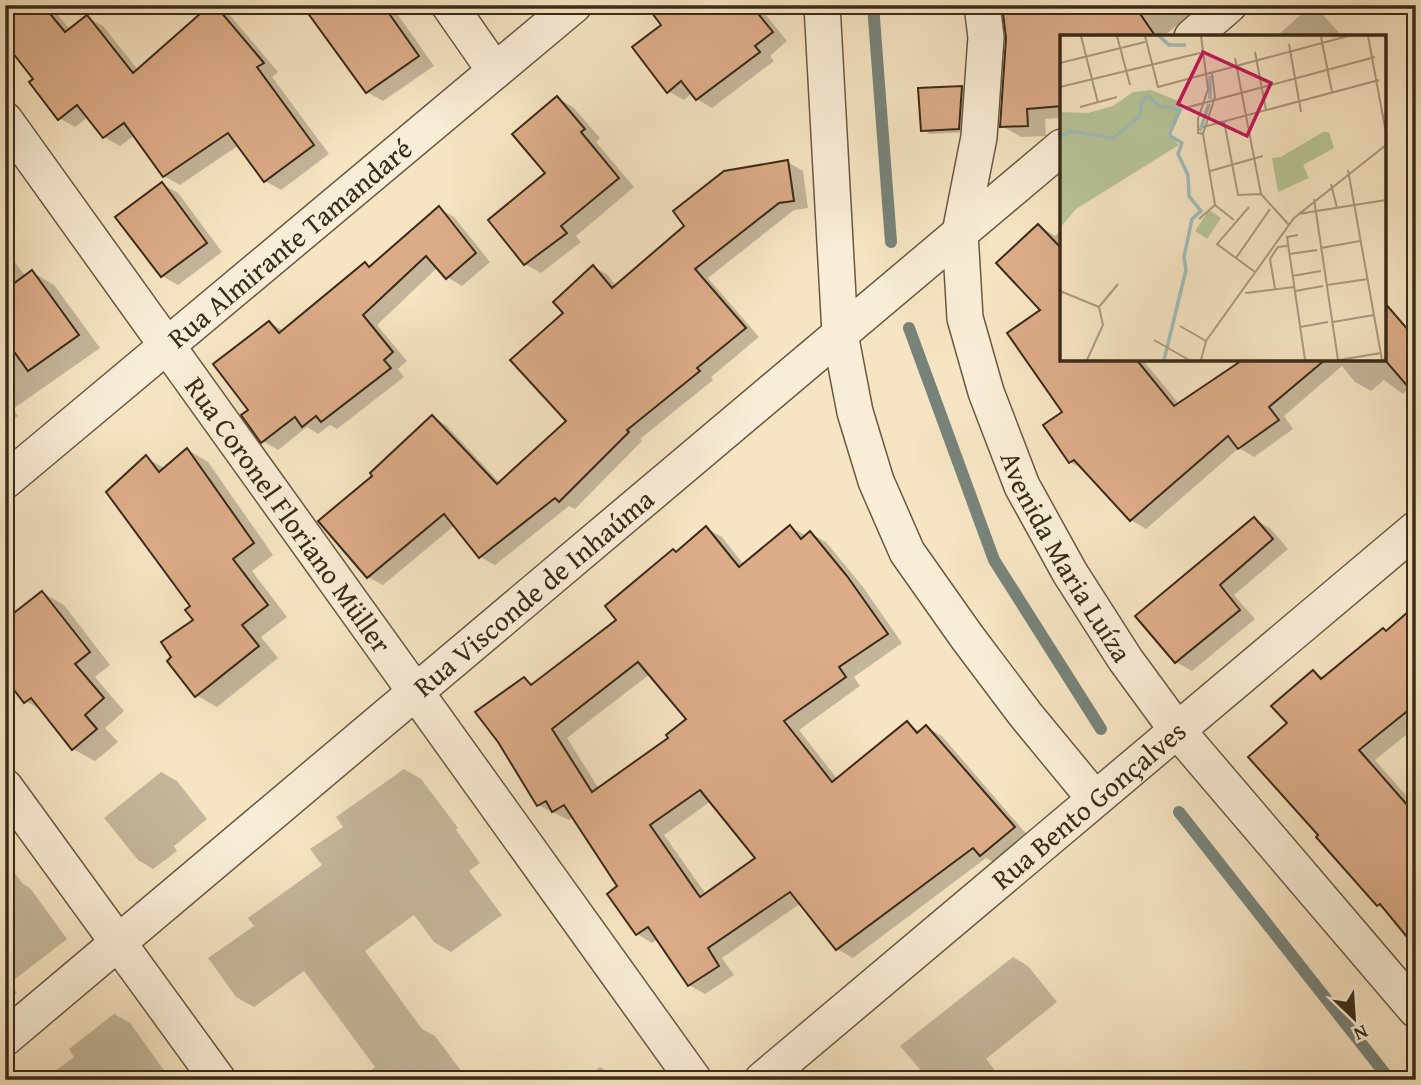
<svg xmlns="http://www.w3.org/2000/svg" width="1421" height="1085" viewBox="0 0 1421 1085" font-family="'Gentium Book Plus',serif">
<rect width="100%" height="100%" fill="#f6e4c2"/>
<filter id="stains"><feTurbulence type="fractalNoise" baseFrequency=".00286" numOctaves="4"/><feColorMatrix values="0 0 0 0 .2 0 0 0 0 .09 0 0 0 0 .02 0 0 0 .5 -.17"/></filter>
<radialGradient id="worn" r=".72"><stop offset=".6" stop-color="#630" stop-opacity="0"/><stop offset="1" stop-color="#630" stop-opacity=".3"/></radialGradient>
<g fill="#0003" fill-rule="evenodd">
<path d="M5 5H50L70 30 87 17 103 26 139 71 213 5 229 14 278 72 272 77 329 154 281 190 265 181 239 145 180 185 164 176 135 135 120 146 104 137 88 117 75 127 59 118 35 79Z"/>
<path d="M304 5H391L434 66 383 101 367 92Z"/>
<path d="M661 5H758L787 41 770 56 774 61 712 108 697 99 692 93 684 100 668 91Z"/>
<path d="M1004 5H1201L1165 35 1166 37H1062V118L1045 119 1046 136 1021 137 1002 126 1008 35Z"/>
<path d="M1309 7 1324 16 1343 37H1276Z"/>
<path d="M962 87 969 92 967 132 930 134 923 130 920 90Z"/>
<path d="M557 98 573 107 600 138 596 142 634 187 576 236 581 242 541 273 525 264 548 173Z"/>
<path d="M788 162 803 171 808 208 794 210 708 278 759 337 711 377 713 380 640 439 642 441 575 509 569 506 495 565 480 557 455 525 383 585 368 577 375 476 433 417 447 426 500 483 568 421 565 313 593 267 608 275 616 286Z"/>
<path d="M162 184 178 193 222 252 178 285 162 276Z"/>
<path d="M439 208 454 217 490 262 462 286 447 277 438 267 377 325 407 361 398 369 404 377 337 429 330 425 318 434 307 427 278 450 263 441 250 410 269 323 284 331 365 264 371 268Z"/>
<path d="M1039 226 1055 236 1062 230V359H1142L1180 405 1245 359H1384L1401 324 1416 332V393L1410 387 1403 394 1384 380 1371 391 1355 382 1342 366 1284 416 1293 429 1254 457 1239 448 1146 529 1131 520 1086 471 1070 462 1065 412 1043 310Z"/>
<path d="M5 249 26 277 32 272 54 285 100 348 13 409 18 416 5 426Z"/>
<path d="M188 450 208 462 273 555 252 571 287 617 261 637 278 658 217 707 196 695 195 620 193 606 146 458 166 469Z"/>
<path d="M1254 519 1270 528 1288 549 1234 595 1255 619 1192 671 1176 662Z"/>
<path d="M790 527 807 536 810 533 826 542 863 587 902 643 854 677 860 686 799 730 838 780 907 723 921 732 926 727 942 736 1029 837 997 864 986 858 853 958 837 949 801 903 722 958 734 975 705 994 689 985 658 939 652 943 637 934 620 887 574 817 569 820 538 805 525 679 534 685 618 621 677 553 706 528 722 537 744 565ZM650 674 688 720 671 738 599 789 567 738ZM711 801 757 858 706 894 664 835Z"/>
<path d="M43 593 64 605 110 665 95 677 124 711 105 728 118 742 95 761 73 749 44 712 26 701 15 688 5 682V606L13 616Z"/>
<path d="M1416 608V727L1375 760 1416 807V945L1387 910 1378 905 1289 723 1313 672 1325 678 1387 632Z"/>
<path d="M404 769 421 779 458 828 456 830 480 863 469 871 502 915 451 952 434 942 414 915 365 951 422 1029 435 1036 468 1080H358L375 1067 304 971 254 1007 236 997 208 958 254 926 248 918 322 865 310 849 343 827 336 817Z"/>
<path d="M161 772 177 781 207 819 174 846 177 851 153 869 138 860 104 818Z"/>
<path d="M5 860 23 884 30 888 67 939 10 983 17 993 5 1002Z"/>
<path d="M1013 957 1028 966 1057 1002 986 1059 1000 1077 996 1080H929L900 1046Z"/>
<path d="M114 1014 130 1023 171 1080H43L74 1057 69 1049Z"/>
<path d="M600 1067 615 1076 618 1080H583Z"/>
</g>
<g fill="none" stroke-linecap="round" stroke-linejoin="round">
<g stroke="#77837a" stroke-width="12">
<path d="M873 5 891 242"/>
<path d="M909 328 994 560 1101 729"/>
<path d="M1179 812 1390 1080"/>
</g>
</g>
<g fill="#dcac88" stroke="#3a2b18" stroke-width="2" fill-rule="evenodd">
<path d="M5 5H43L65 32 87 15 133 73 210 5H215L264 63 257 67 314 145 264 182 228 133 163 177 124 123 103 138 77 105 58 120 29 82 33 79 5 43Z"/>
<path d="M302 5H383L419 56 366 93Z"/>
<path d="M646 5H751L773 32 755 46 760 52 696 100 681 81 667 93 632 47 661 25Z"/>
<path d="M1002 5H1134L1156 37H1062V106L1027 109 1028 126 1000 127 1006 38Z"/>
<path d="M962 86 959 129 921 131 918 88Z"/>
<path d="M557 96 585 129 581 132 619 178 561 226 567 233 524 265 488 220 545 173 512 134Z"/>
<path d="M788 160 794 201 779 203 695 269 746 328 697 368 700 371 627 430 629 432 559 502 555 498 479 558 444 514 367 578 318 521 372 476 370 473 432 415 497 484 566 421 510 360 563 313 553 302 593 265 612 288 684 226 673 211 724 171Z"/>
<path d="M162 182 207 243 161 277 115 217Z"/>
<path d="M439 206 476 253 446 279 426 256 363 315 393 352 384 360 391 368 321 422 316 416 302 427 295 417 261 443 241 415 248 410 213 364 269 321 279 333 365 262 369 267Z"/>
<path d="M1038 224 1062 249V359H1136L1174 406 1244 359H1326L1269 407 1279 420 1238 449 1228 436 1130 521 1074 460 1069 463 1043 425 1062 412 1007 333 1040 310 996 263Z"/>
<path d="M32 270 79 335 28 371 5 339V290Z"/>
<path d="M1384 302 1416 339V396L1384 359Z"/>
<path d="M187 448 254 543 233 559 268 605 242 625 259 646 195 697 167 661 171 657 161 642 193 620 185 610 190 606 106 492 146 455 159 472Z"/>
<path d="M1254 517 1273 539 1220 585 1240 610 1175 663 1135 616Z"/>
<path d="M790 525 801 539 810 531 847 576 888 634 839 667 846 677 784 721 832 782 907 721 917 733 926 725 1015 827 980 856 973 848 836 950 790 892 708 948 719 966 688 986 648 927 636 935 607 894 617 886 564 805 552 812 546 801 537 806 498 742 475 712 524 677 531 685 616 620 605 606 673 549 676 552 706 526 739 567ZM638 662 686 719 666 735 668 738 592 792 552 729ZM700 790 755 858 700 897 650 825Z"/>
<path d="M42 591 90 652 75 664 104 698 85 715 97 729 72 750 31 698 24 703 5 678V620Z"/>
<path d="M1416 605V704L1359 750 1416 815V948L1380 904 1377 906 1316 837 1318 835 1248 757 1287 723 1271 706 1313 670 1321 679 1383 628 1386 631Z"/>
</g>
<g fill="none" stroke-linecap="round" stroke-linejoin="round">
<g stroke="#695942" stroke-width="38">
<g id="minor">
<path d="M449 5 495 71"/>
<path d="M822 5 840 334 855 412 876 481 907 552 967 637 1025 714 1095 799"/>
<path id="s1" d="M982 5 986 37 979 137 960 233 965 318 986 392 1022 486 1070 573 1125 659 1177 730 1416 1010"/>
<path d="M1192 37 1229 5"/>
<path id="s2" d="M5 120 694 1080"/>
<path id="s3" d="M5 481 574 5"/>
<path d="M5 787 218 1080"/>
<path id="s4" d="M5 1038 1062 147"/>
<path id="s5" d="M762 1080 1416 529"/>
</g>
</g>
<use href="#minor" stroke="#f9edd7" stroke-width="35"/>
</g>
<g text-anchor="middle" stroke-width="5" stroke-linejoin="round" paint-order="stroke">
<g font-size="28" fill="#3a2b18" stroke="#f9edd7">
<text dy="10" stroke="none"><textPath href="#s3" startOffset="371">Rua Almirante Tamandaré</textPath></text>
<text dy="10" stroke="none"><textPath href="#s2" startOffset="486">Rua Coronel Floriano Müller</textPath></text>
<text dy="10" stroke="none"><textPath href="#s1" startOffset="576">Avenida Maria Luíza</textPath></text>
<text dy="10" stroke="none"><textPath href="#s4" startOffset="691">Rua Visconde de Inhaúma</textPath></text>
<text dy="10" stroke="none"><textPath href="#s5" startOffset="427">Rua Bento Gonçalves</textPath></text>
</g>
</g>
<g transform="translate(1060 35)">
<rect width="326" height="326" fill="#f6e4c2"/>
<path d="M91 55 118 66 121 74 107 99 119 110 16 174 0 193V77L28 78 53 71 73 57ZM263 97H269L274 113 243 130 249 143 218 157 212 123 221 122ZM149 175 161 183 147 204 135 196Z" fill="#b7c597"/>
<path fill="none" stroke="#9fbdbb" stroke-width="3.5" d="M99 1 109 10H126M150 41V64M140 96 149 69M0 103 9 96 53 103 80 81 82 65 88 61 98 71 120 75 109 100 122 108 118 119 128 140 129 161 141 176 132 184 124 222 126 235 104 325"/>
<path fill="none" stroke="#ab9a7e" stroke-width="2" d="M21 1 38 68M57 1 70 50M85 1 98 52 288 1M141 1 148 54 138 84V98L143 99M308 1 326 98M261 2 272 57M229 9 241 77M195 17 206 75M175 23 201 159 229 190M0 28 85 7M152 38 155 62 143 99 155 170 174 185M0 52 140 18M20 72 57 62M125 73 315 22M164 86 178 160 201 159M143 92 319 45M288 135 322 325M150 136 203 121M271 149 277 173M254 164 278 325M189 172 157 209 195 237M238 179 326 165M139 184 155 170M238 200 227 202 245 325M261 213 300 206M229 219 257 215M176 223 210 174M232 241 261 236M267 250 308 244M215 254 210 224 218 212 227 211M0 256 39 272M235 256 263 251M185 258 234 252M39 272 58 249M273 287 314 280M120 291 146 306M240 292 268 287M94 305 129 325M27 325 43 290 39 272M141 325 146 306 234 183 326 110M279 325 321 318"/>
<path fill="#c2185b" fill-opacity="0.15" stroke="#c2185b" stroke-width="3.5" d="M143 17 211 48 187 101 118 69Z"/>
<rect width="326" height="326" fill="none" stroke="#3a2b18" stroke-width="3.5"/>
</g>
<rect width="1421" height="1085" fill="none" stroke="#f6e4c2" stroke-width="28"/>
<rect x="7" y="7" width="1407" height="1071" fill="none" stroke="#3a2b18" stroke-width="3.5"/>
<rect x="14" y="14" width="1393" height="1057" fill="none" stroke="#3a2b18" stroke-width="2"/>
<g transform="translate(1354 1018) rotate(155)" stroke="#f9edd7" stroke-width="5" paint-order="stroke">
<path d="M0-5L12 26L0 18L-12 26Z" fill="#3a2b18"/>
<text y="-10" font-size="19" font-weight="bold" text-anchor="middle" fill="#3a2b18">N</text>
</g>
<rect width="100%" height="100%" filter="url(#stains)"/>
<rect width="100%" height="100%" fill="url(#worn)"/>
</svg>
